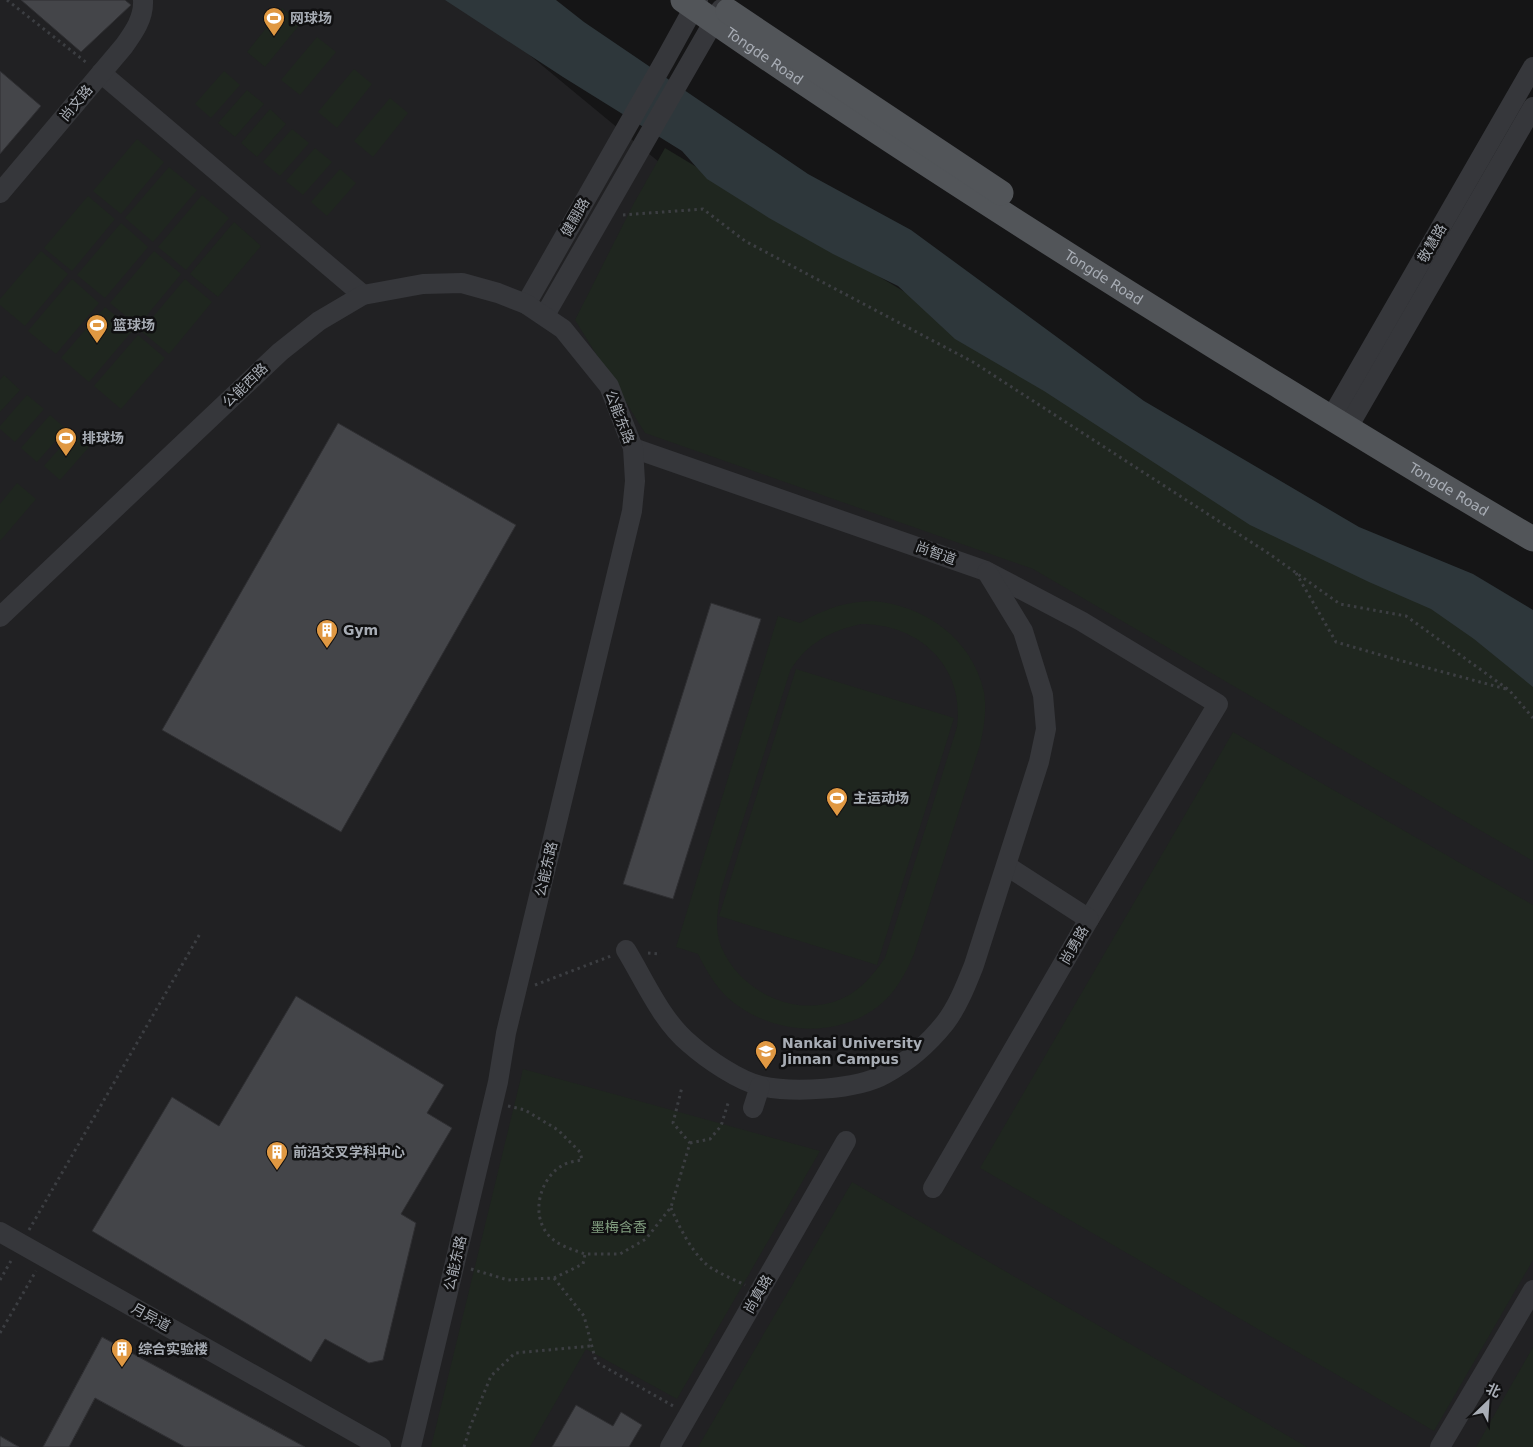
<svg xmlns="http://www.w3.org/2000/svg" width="1533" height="1447" viewBox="0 0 1533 1447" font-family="'DejaVu Sans','Noto Sans SC',sans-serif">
<rect width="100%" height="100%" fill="#151516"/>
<path fill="#212123" d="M0 0H463L659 162 1533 694V1447H0Z"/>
<g fill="#1f261f" fill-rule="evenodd">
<path d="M282 8 301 23 265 67 247 52Z"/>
<path d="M317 37 336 52 300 95 281 80Z"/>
<path d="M354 69 372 84 337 128 318 112Z"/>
<path d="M224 71 240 85 211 118 195 104Z"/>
<path d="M247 90 264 104 235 137 218 123Z"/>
<path d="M390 98 408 113 373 157 354 141Z"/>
<path d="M270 109 286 124 257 157 241 143Z"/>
<path d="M292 129 309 143 280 176 263 162Z"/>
<path d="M137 139 164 162 121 214 93 191Z"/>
<path d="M315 148 332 162 303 195 286 181Z"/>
<path d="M665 148 1533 669V861L1033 569 645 433 575 320 634 203Z"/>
<path d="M169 167 197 190 153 242 125 218Z"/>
<path d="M340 169 356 183 327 216 311 202Z"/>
<path d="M202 195 229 218 186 270 158 247Z"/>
<path d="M88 196 115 219 72 271 44 248Z"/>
<path d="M234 222 261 246 218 297 190 274Z"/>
<path d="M121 223 148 247 105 298 77 275Z"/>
<path d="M41 251 68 274 25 326 0 305V299Z"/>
<path d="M154 251 181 274 138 326 110 303Z"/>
<path d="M72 279 99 303 56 354 28 331Z"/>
<path d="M185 279 212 302 169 354 141 331Z"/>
<path d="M105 307 133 330 89 382 61 358Z"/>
<path d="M138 335 165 358 121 409 94 386Z"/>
<path d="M4 375 20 390 0 412V380Z"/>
<path d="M27 395 44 409 15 442 0 429V426Z"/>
<path d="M50 415 66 429 37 462 21 448Z"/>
<path d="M73 433 89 447 60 480 44 466Z"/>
<path d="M17 483 36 499 0 541V504Z"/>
<path d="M872 601C924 605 972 638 984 692 987 710 984 728 980 745L914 954C908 968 901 982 891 994 850 1041 773 1038 728 998 715 986 706 970 698 954L676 947 778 616 800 623C825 609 843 602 872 601ZM861 624C920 624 965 667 957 727L885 958C873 975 860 991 841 999 795 1019 739 991 721 946 714 928 718 911 720 893L790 671C806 644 830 631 861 624Z"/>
<path d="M796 669 954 718 877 965 719 916Z"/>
<path d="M1233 732 1533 905V1260L1434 1431 980 1168Z"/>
<path d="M523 1069 820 1151 677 1399 586 1349 530 1447H431Z"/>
<path d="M852 1182 1307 1447H698Z"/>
<path d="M1533 1347V1447H1476Z"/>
</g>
<path fill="#2e373b" d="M445 0H556L584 22 808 174 911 230 1144 401 1359 527 1473 574 1533 610V687L1474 639 1431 609 1369 582 1250 525 1044 391 955 339 898 286 833 254 769 218 707 179 682 151 563 77Z"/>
<g fill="#444549" stroke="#2f2f32">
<path d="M21 0H125L131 5 81 52Z"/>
<path d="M0 71 41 106 0 154Z"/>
<path d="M338 423 516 525 341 832 162 730Z"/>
<path d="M711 603 761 619 673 899 623 884Z"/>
<path d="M296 996 444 1085 427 1113 452 1128 401 1214 416 1223 383 1360 369 1363 325 1339 311 1362 92 1231 172 1097 219 1126Z"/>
<path d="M102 1337 305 1447H185L95 1398 69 1447H43Z"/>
<path d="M102 1337 305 1447H185L95 1398 69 1447H43Z"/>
<path d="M576 1405 613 1426 621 1412 642 1425 629 1447H552Z"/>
<path d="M0 1436 19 1447H0Z"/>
<path d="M0 1436 19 1447H0Z"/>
</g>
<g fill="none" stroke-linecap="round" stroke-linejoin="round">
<g stroke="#3c3e42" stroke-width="3" stroke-dasharray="2.5 4" stroke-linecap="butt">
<path d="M7 0 87 63"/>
<path d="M623 215 703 209 745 241 973 362 1268 553 1340 604 1406 616 1509 690 1533 718"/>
<path d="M1296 573 1336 642 1391 658 1506 689"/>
<path d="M648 953 661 954"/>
<path d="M535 985 611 956"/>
<path d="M508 1106 525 1110 558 1130 580 1152 582 1160C576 1161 568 1162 563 1165 541 1177 531 1211 546 1232 555 1245 571 1249 585 1254"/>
<path d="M690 1143 710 1139 721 1126 729 1100"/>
<path d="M671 1208C679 1227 695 1259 713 1269 723 1275 735 1280 745 1285"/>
<path d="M29 1230 201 932"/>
<path d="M471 1269 508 1280 554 1278 583 1264 585 1254H620L646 1239 671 1207 690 1143 673 1123 682 1087"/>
<path d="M554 1278 584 1316 596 1362 675 1407"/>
<path d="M0 1280 12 1259"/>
<path d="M0 1333 36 1271"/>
<path d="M464 1447 470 1427 491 1376 515 1353 591 1346"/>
</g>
<g stroke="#36373b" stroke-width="20">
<path d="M101 73 363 295"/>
<path d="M0 193 124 46C134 32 144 18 143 0"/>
<path d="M526 304 665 60 698 0"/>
<path d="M545 315 721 9"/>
<path d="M1331 418 1533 67"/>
<path d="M1347 429 1533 107"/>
<path d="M633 448 986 571 1081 621 1218 704 1089 919 933 1188"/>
<path d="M0 617 280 352 319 321 363 295 423 284 462 283 498 293 526 304 563 329 609 386 633 448 635 481 632 511 506 1033 498 1082 411 1447"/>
<path d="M1007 866 1089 919"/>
<path d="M626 950C645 981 661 1020 690 1044 707 1059 739 1081 761 1086 793 1093 857 1090 885 1074 907 1062 929 1043 945 1023 958 1006 966 985 974 965L1039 762 1046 729 1043 695 1023 631 987 572"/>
<path d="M753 1108 760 1086"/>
<path d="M0 1232 381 1447"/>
<path d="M670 1447 846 1141"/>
<path d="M1440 1447 1533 1290"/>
</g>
<g stroke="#525559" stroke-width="25">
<path id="s1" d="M683 0C859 123 1039 238 1222 351 1325 414 1428 478 1533 539"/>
<path d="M728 11 1001 193"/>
</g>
</g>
<defs>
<g id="stadium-pin" transform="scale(1.125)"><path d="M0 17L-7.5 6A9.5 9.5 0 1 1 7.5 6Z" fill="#e09842" stroke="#101011"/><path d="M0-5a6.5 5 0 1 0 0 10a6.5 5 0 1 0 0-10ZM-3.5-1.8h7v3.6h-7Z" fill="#fff"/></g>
<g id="building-pin" transform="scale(1.125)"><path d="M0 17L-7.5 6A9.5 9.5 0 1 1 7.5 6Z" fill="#e09842" stroke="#101011"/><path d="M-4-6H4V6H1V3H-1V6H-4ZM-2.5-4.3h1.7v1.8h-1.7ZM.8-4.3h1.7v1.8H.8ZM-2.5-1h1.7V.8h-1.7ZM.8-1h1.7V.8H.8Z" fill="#fff"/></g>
<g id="university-pin" transform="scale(1.125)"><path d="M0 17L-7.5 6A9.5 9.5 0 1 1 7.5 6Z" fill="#e09842" stroke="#101011"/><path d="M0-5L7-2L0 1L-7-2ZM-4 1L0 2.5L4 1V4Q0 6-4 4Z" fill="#fff"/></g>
</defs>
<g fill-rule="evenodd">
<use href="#stadium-pin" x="274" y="18"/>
<use href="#stadium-pin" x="97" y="325"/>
<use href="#stadium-pin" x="66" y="438"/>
<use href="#building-pin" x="327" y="630"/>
<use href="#stadium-pin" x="837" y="798"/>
<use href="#university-pin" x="766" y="1051"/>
<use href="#building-pin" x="277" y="1152"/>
<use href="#building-pin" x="122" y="1349"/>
</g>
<g text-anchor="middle" stroke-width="5" stroke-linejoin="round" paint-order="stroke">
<g font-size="14" font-weight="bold" fill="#a8adb5" stroke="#101011" text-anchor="start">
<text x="290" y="23">网球场</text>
<text x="113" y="330">篮球场</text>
<text x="82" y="443">排球场</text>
<text x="343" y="635">Gym</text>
<text x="853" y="803">主运动场</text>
<text x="782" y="1048">Nankai University<tspan x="782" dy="16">Jinnan Campus</tspan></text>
<text x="293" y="1157">前沿交叉学科中心</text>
<text x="138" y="1354">综合实验楼</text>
</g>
<g font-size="14" fill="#a8adb5" stroke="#101011">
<text dy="5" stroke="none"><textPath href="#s1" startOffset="99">Tongde Road</textPath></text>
<text transform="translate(76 103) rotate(-50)" y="5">尚文路</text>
<text transform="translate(575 217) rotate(-60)" y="5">健翮路</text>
<text transform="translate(1432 243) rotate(-60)" y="5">敬慧路</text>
<text dy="5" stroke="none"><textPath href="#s1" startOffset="504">Tongde Road</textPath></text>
<text transform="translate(245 385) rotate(-44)" y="5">公能西路</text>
<text transform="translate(620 417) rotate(69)" y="5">公能东路</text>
<text dy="5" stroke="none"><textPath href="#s1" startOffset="909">Tongde Road</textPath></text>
<text transform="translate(936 553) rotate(20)" y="5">尚智道</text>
<text transform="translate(546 869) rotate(-77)" y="5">公能东路</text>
<text transform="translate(1074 945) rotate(-60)" y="5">尚勇路</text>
<text transform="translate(455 1263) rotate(-77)" y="5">公能东路</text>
<text transform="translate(758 1294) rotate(-60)" y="5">尚真路</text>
<text transform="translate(151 1317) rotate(29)" y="5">月异道</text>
</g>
<g font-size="14" fill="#829e80" stroke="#101011">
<text x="619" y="1232">墨梅含香</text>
</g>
</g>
<g transform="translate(1488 1402) rotate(25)" stroke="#101011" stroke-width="4" paint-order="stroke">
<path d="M0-4L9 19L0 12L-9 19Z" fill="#a8adb5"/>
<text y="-8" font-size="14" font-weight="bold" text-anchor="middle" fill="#a8adb5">北</text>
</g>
</svg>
